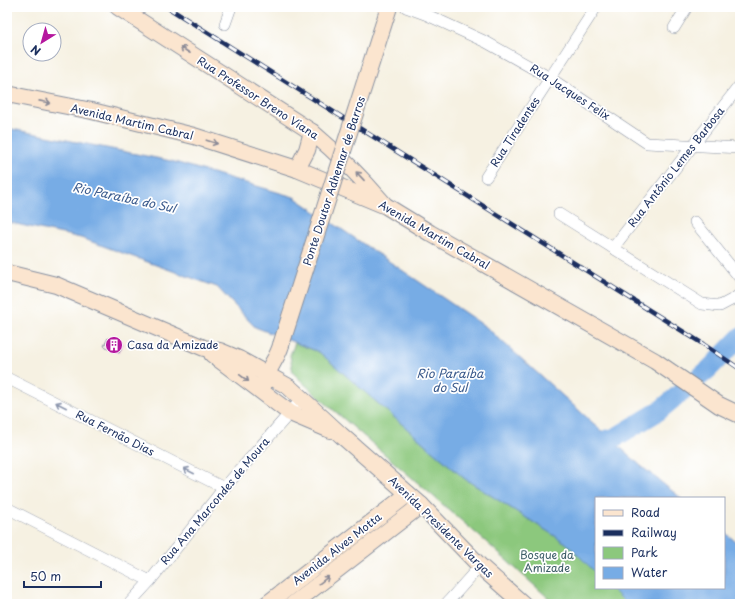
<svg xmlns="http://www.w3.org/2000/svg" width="747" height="611" viewBox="0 0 747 611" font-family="'Playpen Sans',sans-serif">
<rect width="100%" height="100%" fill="#fff"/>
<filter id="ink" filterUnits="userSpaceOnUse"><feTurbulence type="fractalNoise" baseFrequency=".025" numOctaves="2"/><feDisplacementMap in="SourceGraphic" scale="8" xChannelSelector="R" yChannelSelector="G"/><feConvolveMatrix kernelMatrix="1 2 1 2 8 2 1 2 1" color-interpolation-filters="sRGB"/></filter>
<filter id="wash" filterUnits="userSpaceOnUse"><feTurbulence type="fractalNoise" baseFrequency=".012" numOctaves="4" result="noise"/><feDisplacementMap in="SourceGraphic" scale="16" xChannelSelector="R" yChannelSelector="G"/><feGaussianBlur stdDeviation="0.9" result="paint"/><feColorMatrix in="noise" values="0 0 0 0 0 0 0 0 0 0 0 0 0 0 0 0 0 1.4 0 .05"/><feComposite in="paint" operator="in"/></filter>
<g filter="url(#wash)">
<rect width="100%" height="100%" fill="#f6f1e2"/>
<path fill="#8cc87d" stroke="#547c6e" d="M295 343 319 352 465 479 566 543 596 573V588H611L627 604H555L485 541 315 394 293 373 290 355Z"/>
<g fill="#77ace5" stroke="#496ea2">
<path d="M7 128 171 161 294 197 486 327 641 466 681 498H596V573L566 543 465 479 319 352 255 327 217 287 81 238 7 222Z"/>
<path d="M724 532 740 545V604H627L611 588H724Z"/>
</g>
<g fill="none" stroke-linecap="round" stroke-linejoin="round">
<path stroke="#77ace5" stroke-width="19" d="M586 445 616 437 659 411 709 369 740 337"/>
</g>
<g id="blocks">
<path fill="#e7afda" d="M108 338 123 344 119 353 104 346Z"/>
</g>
</g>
<g filter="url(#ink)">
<use href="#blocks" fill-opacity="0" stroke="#8890a0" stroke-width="1"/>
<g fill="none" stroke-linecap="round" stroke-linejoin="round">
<g stroke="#8890a0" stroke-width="12">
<g id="street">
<path d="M406 7 425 14 486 42 550 78 647 143 740 148"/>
<path d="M225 24 231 7"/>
<path d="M674 28 687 7"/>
<path d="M486 177 596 7"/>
<path d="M559 214 702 304 720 306 735 298 740 294"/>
<path d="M695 222 740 278"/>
<path d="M613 248 740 85"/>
<path d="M7 378 224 488"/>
<path d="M7 508 150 581"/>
<path d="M129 604 150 581 224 488 302 399"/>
<path d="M446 604 480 566"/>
</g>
</g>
<g stroke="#8890a0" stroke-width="18">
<g id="secondary">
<path d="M118 7 312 132C338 154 361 177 383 203"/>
<path d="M7 94 92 111 194 136 297 169 386 206 430 233 655 361 719 405 740 415"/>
<path d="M297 169 307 150 312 132"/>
<path d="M7 273 56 285 204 348 220 351 239 359 289 387 341 435 421 505 480 566 523 604"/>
<path d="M212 354 290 413 330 430"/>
<path d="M264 384C267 368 277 360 281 345"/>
<path d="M267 604 408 494"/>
<path d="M293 604 421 505"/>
</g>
</g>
<use href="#street" stroke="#fff" stroke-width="11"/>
<use href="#secondary" stroke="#fbe5cf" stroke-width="16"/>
<g stroke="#1b2f5e" stroke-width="4.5">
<path id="rail" d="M167 7 703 344 740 369"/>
</g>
<use href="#rail" stroke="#fff" stroke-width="3" stroke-dasharray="9" stroke-linecap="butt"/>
<g stroke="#8890a0" stroke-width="18" stroke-linecap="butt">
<path id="secondary-bridge" d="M281 345 389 7"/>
</g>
<use href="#secondary-bridge" stroke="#fbe5cf" stroke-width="16"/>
</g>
<defs><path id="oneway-shaft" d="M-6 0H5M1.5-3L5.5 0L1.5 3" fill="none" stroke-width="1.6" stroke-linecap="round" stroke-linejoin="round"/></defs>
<g stroke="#8b8a96">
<use href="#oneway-shaft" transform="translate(185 50) rotate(-147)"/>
<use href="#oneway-shaft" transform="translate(45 102) rotate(11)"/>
<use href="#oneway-shaft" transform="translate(212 142) rotate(18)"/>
<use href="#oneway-shaft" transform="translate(360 176) rotate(-133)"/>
<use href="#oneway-shaft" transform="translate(244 378) rotate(37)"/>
<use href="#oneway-shaft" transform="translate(324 580) rotate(-38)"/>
</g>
<g stroke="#8d97ae">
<use href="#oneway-shaft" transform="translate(61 405) rotate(-153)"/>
<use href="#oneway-shaft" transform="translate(189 471) rotate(-153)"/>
</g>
</g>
<defs>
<g id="building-disc" transform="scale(0.9)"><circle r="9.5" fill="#b5179e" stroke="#fff"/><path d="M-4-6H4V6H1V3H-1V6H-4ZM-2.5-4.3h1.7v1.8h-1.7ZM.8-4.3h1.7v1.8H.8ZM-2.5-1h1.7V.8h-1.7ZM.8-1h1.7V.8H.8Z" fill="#fff"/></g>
</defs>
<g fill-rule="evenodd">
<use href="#building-disc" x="114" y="345"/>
</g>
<g text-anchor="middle" stroke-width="3.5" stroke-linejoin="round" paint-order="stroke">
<g font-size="11" fill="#1b2f5e" stroke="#fff">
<text transform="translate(570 92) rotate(33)" y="4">Rua Jacques Felix</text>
<text transform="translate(258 98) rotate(33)" y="4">Rua Professor Breno Viana</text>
<text transform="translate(132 122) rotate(13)" y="4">Avenida Martim Cabral</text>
<text transform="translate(515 132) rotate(-57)" y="4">Rua Tiradentes</text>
<text transform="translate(676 167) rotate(-52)" y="4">Rua Antônio Lemes Barbosa</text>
<text transform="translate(334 181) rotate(-72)" y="4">Ponte Doutor Adhemar de Barros</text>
<text transform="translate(434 235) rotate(30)" y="4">Avenida Martim Cabral</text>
<text transform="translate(115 433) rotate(27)" y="4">Rua Fernão Dias</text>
<text transform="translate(215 501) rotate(-50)" y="4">Rua Ana Marcondes de Moura</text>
<text transform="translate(441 527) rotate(44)" y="4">Avenida Presidente Vargas</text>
<text transform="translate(337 549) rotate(-38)" y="4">Avenida Alves Motta</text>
</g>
<g font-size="11" fill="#1b2f5e" stroke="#fff" text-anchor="start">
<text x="127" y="349">Casa da Amizade</text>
</g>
<g font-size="11" fill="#3d5d67" stroke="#fff">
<text x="547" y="559">Bosque da<tspan x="547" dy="13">Amizade</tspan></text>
</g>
<g font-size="12" font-style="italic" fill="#3b5b8d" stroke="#fff">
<text transform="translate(124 198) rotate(12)" y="4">Rio Paraíba do Sul</text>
<text x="450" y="378">Rio Paraíba<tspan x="450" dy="14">do Sul</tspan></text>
</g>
</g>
<rect width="747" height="611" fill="none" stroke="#fff" stroke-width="24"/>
<rect x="595" y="497" width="130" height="92" fill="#ffffff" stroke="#a4acbf"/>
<rect x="603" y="510" width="20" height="6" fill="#fbe5cf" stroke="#a4acbf"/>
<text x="631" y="517" font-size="12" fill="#1b2f5e">Road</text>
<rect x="603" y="530" width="20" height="6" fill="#1b2f5e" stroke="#a4acbf"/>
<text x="631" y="537" font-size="12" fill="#1b2f5e">Railway</text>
<rect x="603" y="547" width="20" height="12" fill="#8cc87d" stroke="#a4acbf"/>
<text x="631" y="557" font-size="12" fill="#1b2f5e">Park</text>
<rect x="603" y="567" width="20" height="12" fill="#77ace5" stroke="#a4acbf"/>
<text x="631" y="577" font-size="12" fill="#1b2f5e">Water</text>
<g transform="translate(42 42) rotate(217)"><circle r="19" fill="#ffffff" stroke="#a4acbf"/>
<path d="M0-3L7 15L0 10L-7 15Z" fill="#b5179e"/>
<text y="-6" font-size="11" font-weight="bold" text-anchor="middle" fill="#1b2f5e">N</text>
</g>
<path d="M24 581v6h77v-6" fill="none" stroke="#1b2f5e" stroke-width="2"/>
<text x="30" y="581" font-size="12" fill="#1b2f5e" stroke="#ffffff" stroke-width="3" paint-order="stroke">50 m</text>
</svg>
